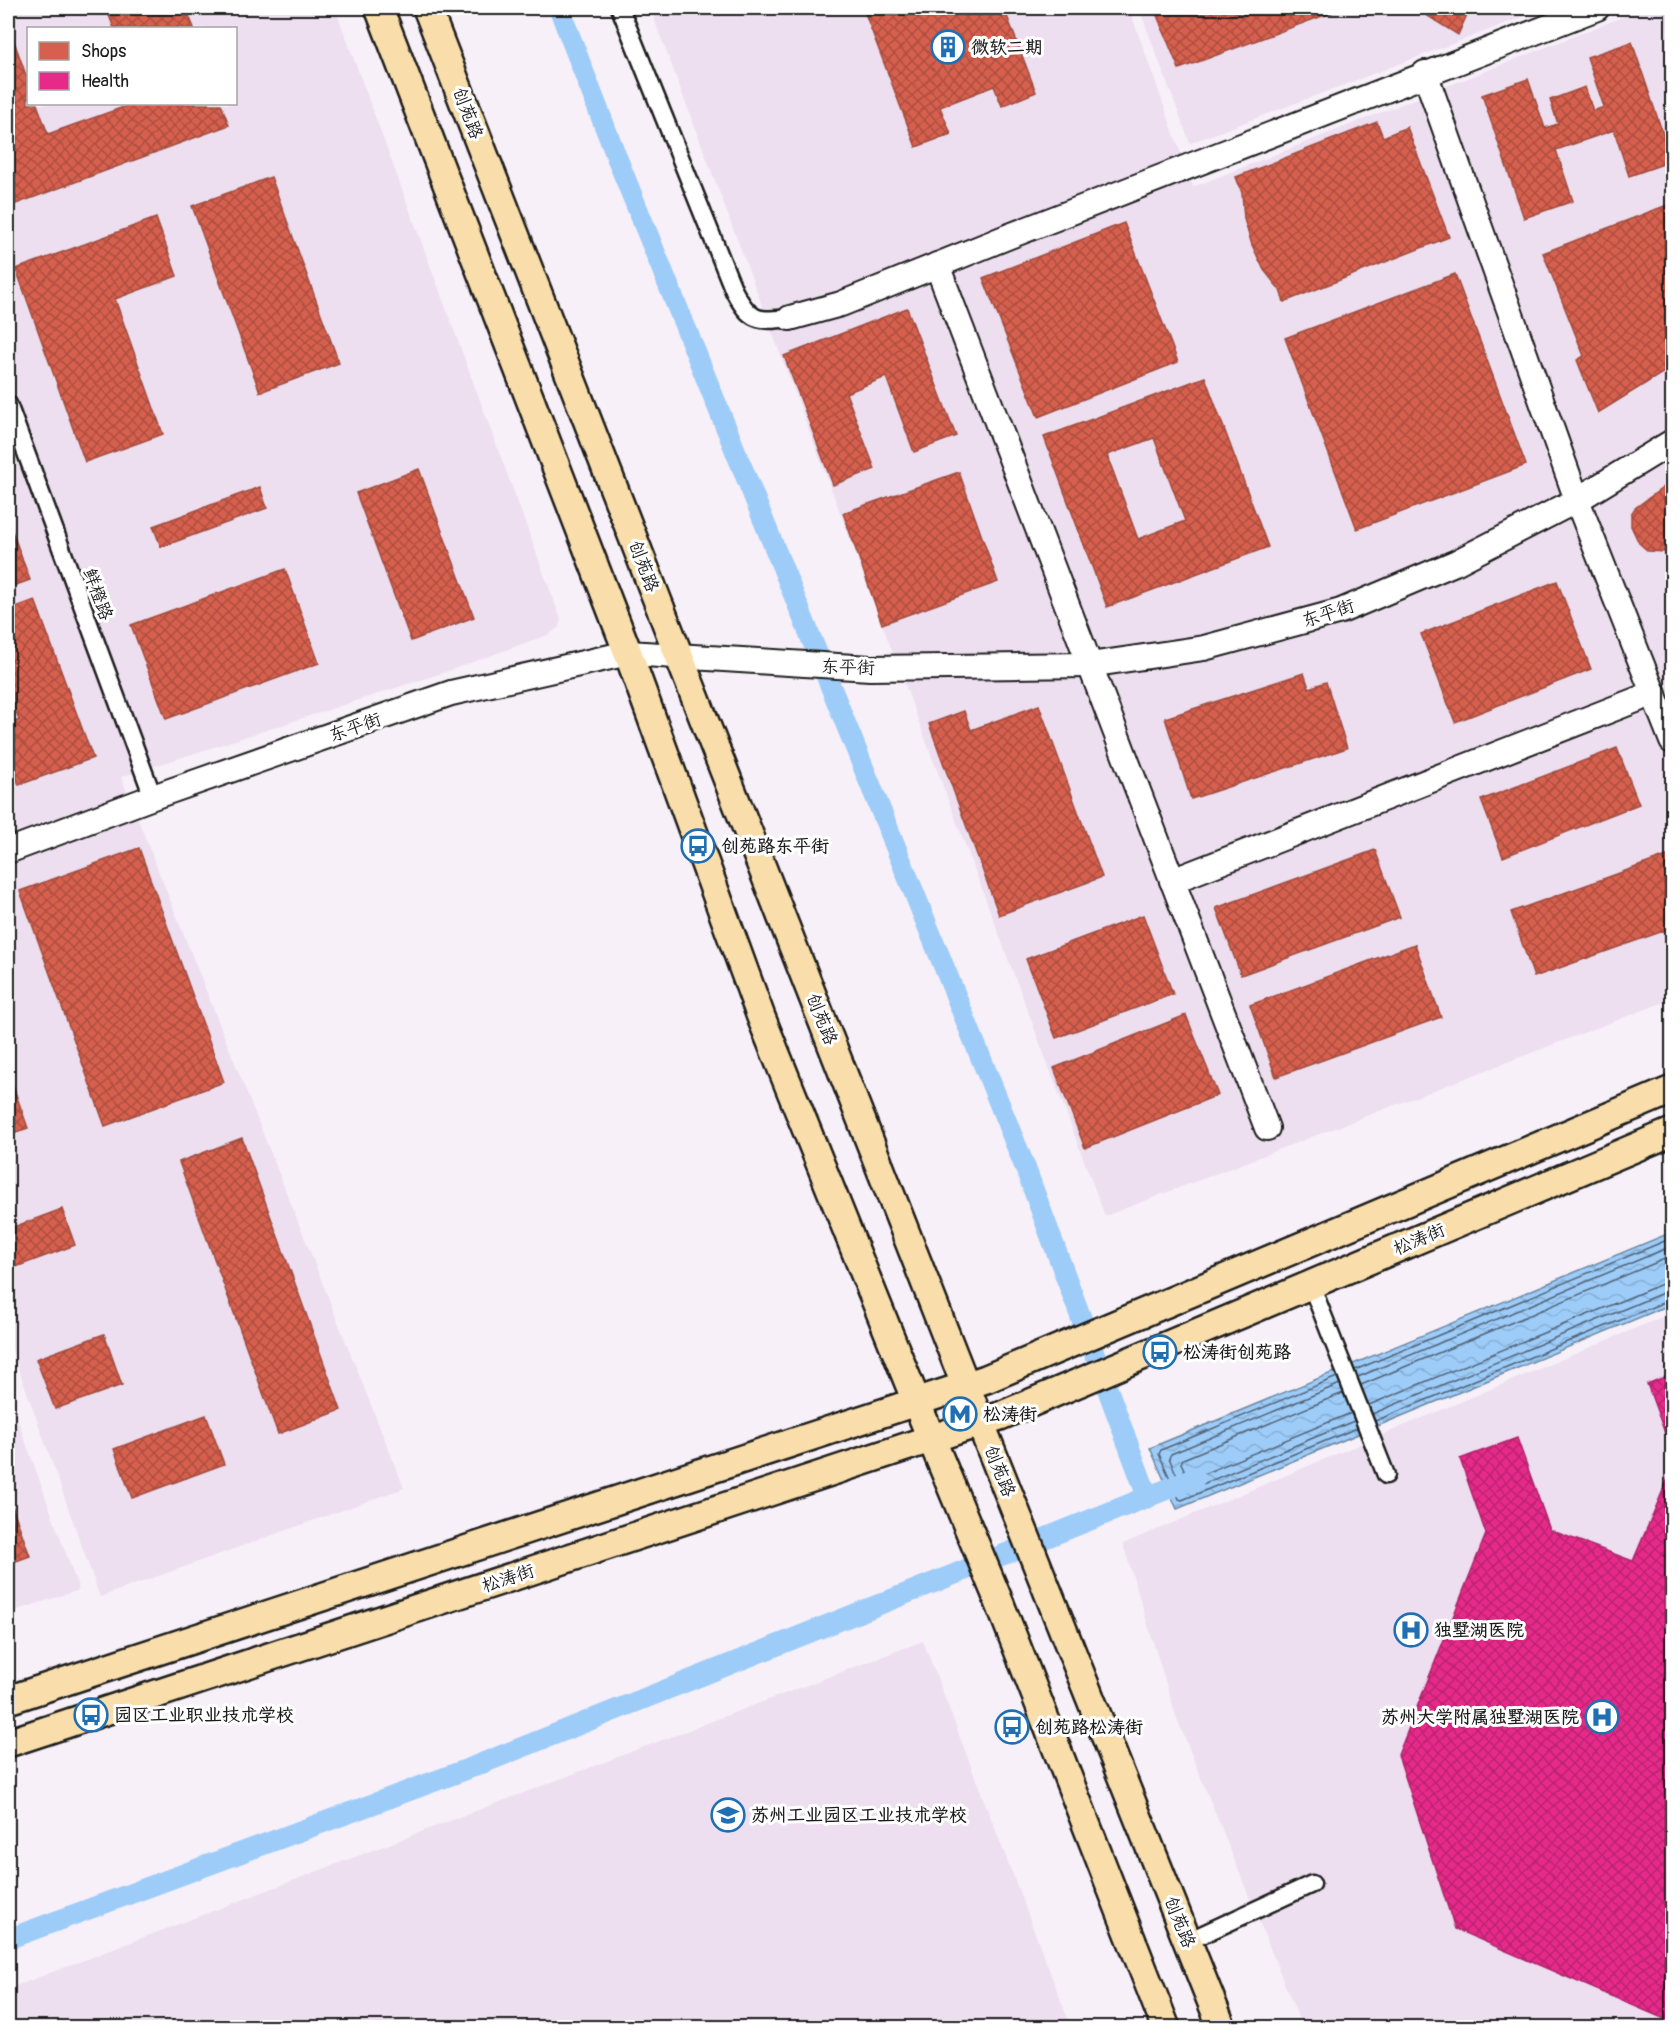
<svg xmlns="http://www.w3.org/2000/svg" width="1680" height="2035" viewBox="0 0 1680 2035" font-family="Pangolin,'LXGW WenKai TC',sans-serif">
<defs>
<pattern id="water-waves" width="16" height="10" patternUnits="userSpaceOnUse" patternTransform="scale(1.5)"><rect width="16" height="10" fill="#9dccf9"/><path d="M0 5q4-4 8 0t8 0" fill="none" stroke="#87afd5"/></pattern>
<pattern id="shops-cross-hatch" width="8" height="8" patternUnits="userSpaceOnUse" patternTransform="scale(1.5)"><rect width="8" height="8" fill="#d6604d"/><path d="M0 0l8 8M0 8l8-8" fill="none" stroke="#ad4e3f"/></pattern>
<pattern id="health-cross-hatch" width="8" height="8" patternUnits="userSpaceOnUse" patternTransform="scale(1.5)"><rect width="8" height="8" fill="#e7298a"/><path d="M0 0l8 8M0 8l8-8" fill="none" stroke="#ba2270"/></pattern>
</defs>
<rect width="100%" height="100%" fill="#f7f0f8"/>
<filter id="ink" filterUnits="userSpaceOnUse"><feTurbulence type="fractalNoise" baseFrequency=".0167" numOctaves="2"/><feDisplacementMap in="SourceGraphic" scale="12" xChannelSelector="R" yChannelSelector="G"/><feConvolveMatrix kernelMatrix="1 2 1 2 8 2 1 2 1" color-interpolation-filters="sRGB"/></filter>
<g filter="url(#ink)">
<g fill="#eddef0" fill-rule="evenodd">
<path d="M8 8H335L561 620 558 628 550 634 448 671 121 777 404 1488 100 1597 8 1339ZM28 28H236V104H28Z"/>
<path d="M650 8H1129L1193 187 1645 8H1672V999L1105 1216Z"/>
<path d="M1139 8H1547L1190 143Z"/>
<path d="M1672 1313V2027H1302L1176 1716 1123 1544Z"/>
<path d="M8 1393 79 1590 8 1613Z"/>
<path d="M923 1641 1071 2027H8V1989Z"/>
</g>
<path fill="url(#water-waves)" stroke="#6986a1" stroke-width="1.5" d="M1672 1232V1304L1177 1509 1150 1448Z"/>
<g fill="url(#shops-cross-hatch)" stroke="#9e4c3e" stroke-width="1.5" fill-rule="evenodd">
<path d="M106 8H186L194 28H114Z"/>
<path d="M863 8H1004L1036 92 1002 106 994 86 940 107 951 134 916 147Z"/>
<path d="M1154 8H1344L1179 69Z"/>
<path d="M1415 8H1470L1458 35Z"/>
<path d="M8 24 28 81V104H37L48 134 132 104H221L229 125 8 207Z"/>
<path d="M1632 42 1672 161 1629 176 1614 130 1556 150 1573 201 1524 218 1482 95 1528 79 1545 128 1558 124 1550 100 1585 87 1593 111 1604 107 1587 57Z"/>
<path d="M1377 122 1383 137 1407 127 1449 237 1284 302 1280 290 1264 270 1252 245 1244 219 1242 193 1236 177Z"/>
<path d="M271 177 339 363 260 392 192 206Z"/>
<path d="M1672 203V367L1598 413 1577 360 1584 356 1543 253Z"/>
<path d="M156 218 177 276 115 299 163 434 85 462 16 269Z"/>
<path d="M1124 223 1178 362 1038 417 983 278Z"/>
<path d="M1455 274 1526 465 1357 529 1285 338Z"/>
<path d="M907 308 956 436 914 452 886 377 846 393 875 469 833 485 784 356Z"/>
<path d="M1205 377 1268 547 1107 607 1044 437ZM1154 438 1185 521 1138 539 1107 455Z"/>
<path d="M419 469 474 617 411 641 356 493Z"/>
<path d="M959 472 998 582 882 624 843 513Z"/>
<path d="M1672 481V549L1665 552 1648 551 1639 543 1631 526V514L1635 508Z"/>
<path d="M260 487 267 508 161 547 153 526Z"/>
<path d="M8 520 30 580 8 588Z"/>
<path d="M285 569 319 663 166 719 131 625Z"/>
<path d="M1557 581 1591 669 1455 722 1421 634Z"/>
<path d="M35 600 93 758 19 785 8 754V725L19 720 8 688V610Z"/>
<path d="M1672 602V622L1668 606Z"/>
<path d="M1304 673 1309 688 1326 682 1347 748 1191 799 1165 718Z"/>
<path d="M1039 705 1102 877 999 915 929 724 964 711 971 730Z"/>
<path d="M1617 748 1639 804 1503 857 1481 800Z"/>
<path d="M139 848 224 1082 105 1126 20 891Z"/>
<path d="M1375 850 1400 917 1241 975 1216 908Z"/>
<path d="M1672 854V928L1534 977 1511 912Z"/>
<path d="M1143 915 1173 994 1056 1038 1026 959Z"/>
<path d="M1415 944 1441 1017 1276 1077 1250 1005Z"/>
<path d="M1186 1015 1218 1095 1085 1148 1054 1068Z"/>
<path d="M8 1072 28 1128 8 1135Z"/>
<path d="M242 1138 341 1410 278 1434 179 1162Z"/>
<path d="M62 1209 75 1245 8 1270V1229Z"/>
<path d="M104 1334 122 1385 55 1409 36 1359Z"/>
<path d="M206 1415 224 1464 132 1498 114 1449Z"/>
<path d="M11 1503 30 1556 8 1564V1504Z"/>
</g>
<g fill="url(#health-cross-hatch)" stroke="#aa2569" stroke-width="1.5">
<path d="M1672 1374V1452L1647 1384Z"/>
<path d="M1517 1438 1550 1530 1633 1561 1672 1469V2008L1667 2020 1455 1929 1398 1755 1486 1534 1460 1459Z"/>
</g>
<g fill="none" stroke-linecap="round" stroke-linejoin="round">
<g stroke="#506274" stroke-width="1.5">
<path d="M1355 1370 1672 1238"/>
<path d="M1337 1377 1161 1450 1159 1454 1179 1499 1182 1500 1357 1428"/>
<path d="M1358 1377 1672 1246"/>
<path d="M1340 1384 1171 1454 1169 1458 1183 1489 1186 1491 1354 1421"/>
<path d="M1361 1385 1672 1256"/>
<path d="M1343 1393 1183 1459 1181 1463 1188 1478 1191 1479 1351 1413"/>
<path d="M1369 1405 1662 1284 1672 1282"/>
<path d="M1372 1414 1665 1292 1672 1291"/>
<path d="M1375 1421 1672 1299"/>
</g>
<g stroke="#9dccf9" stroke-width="21">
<path d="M559 8 617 158 1025 1167 1148 1498"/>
<path d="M8 1939 473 1767 1195 1478"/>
</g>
<g stroke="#1c1c1c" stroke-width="21">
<g id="street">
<path d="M620 8 734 291C750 321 757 322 790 318"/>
<path d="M8 404 153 797"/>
<path d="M1311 1285 1386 1475"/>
<path d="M1188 1941 1312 1884"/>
</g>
</g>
<g stroke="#1c1c1c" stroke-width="28">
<g id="secondary">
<path d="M1425 73 1577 500 1672 741"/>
<path d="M937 265 1267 1128"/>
<path d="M790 318 841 304 1007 237 1597 8"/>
<path d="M8 851 153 797 451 693 628 653 870 668 1089 665 1204 648 1341 611 1457 562 1577 500 1672 442"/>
<path d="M1172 881 1654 693"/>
</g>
</g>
<g stroke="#1c1c1c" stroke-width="32">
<g id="primary">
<path d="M379 8 628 653 761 1017 931 1438 1000 1604 1166 2028"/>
<path d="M427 8 679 656 980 1422 1222 2028"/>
<path d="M8 1700 986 1379 1672 1090"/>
<path d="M8 1743 1000 1416 1672 1132"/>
</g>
</g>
<use href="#street" stroke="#fff" stroke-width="16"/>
<use href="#secondary" stroke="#fff" stroke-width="24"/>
<use href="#primary" stroke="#f9deab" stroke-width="27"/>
</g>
</g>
<defs>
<g id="building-ring" transform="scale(1.725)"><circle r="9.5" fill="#fff" stroke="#1f6fb2" stroke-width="1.5"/><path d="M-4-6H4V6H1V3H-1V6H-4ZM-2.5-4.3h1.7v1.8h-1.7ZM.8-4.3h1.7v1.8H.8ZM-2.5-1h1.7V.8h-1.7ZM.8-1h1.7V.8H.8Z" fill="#1f6fb2"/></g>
<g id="bus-ring" transform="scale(1.725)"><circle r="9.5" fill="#fff" stroke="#1f6fb2" stroke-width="1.5"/><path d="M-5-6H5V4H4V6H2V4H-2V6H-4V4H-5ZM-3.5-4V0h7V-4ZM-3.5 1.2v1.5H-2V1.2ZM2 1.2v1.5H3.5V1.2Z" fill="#1f6fb2"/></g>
<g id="metro-ring" transform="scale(1.725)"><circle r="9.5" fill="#fff" stroke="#1f6fb2" stroke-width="1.5"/><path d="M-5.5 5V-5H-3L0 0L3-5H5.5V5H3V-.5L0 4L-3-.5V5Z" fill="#1f6fb2"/></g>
<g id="hospital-ring" transform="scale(1.725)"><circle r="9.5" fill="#fff" stroke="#1f6fb2" stroke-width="1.5"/><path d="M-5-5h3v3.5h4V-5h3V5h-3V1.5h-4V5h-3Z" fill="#1f6fb2"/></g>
<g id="school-ring" transform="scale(1.725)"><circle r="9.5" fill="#fff" stroke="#1f6fb2" stroke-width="1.5"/><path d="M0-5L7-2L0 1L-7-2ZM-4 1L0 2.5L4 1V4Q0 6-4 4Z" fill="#1f6fb2"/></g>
</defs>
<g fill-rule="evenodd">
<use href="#building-ring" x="948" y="47"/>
<use href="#bus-ring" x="698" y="846"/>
<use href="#bus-ring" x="1160" y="1352"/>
<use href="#metro-ring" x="960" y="1414"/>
<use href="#hospital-ring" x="1411" y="1630"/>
<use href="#bus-ring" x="91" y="1715"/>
<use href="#hospital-ring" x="1602" y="1717"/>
<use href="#bus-ring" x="1012" y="1727"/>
<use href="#school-ring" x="728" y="1815"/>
</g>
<g text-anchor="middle" stroke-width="6" stroke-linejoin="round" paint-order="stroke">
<g font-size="18" font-weight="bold" fill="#1c1c1c" stroke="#fff" text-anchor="start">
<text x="971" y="53">微软二期</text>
<text x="721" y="852">创苑路东平街</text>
<text x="1183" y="1358">松涛街创苑路</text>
<text x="983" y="1420">松涛街</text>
<text x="1434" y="1636">独墅湖医院</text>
<text x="114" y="1721">园区工业职业技术学校</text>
<text x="1579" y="1723" text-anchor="end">苏州大学附属独墅湖医院</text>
<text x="1035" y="1733">创苑路松涛街</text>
<text x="751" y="1821">苏州工业园区工业技术学校</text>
</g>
<g font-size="18" fill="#1c1c1c" stroke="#fff">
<text transform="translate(468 113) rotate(69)" y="6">创苑路</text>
<text transform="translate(644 566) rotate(69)" y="6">创苑路</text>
<text transform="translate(98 594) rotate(70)" y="6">鲜橙路</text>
<text transform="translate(1328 613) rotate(-18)" y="6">东平街</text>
<text transform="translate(848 667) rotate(2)" y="6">东平街</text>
<text transform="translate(355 727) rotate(-19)" y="6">东平街</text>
<text transform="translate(822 1019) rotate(68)" y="6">创苑路</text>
<text transform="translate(1419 1239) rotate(-23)" y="6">松涛街</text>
<text transform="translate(1000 1471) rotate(68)" y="6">创苑路</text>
<text transform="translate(508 1578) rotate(-18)" y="6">松涛街</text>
<text transform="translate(1180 1922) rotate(68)" y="6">创苑路</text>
</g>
</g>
<rect width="1680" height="2035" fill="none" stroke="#fff" stroke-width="30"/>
<rect x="15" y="15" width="1650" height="2005" fill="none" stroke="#1c1c1c" stroke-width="2" filter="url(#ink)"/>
<rect x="27" y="27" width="210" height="78" fill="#ffffff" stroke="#a4a4a4" stroke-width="1.5"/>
<rect x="39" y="42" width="30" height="18" fill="#d6604d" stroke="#a4a4a4" stroke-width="1.5"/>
<text x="81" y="57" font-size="18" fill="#1c1c1c">Shops</text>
<rect x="39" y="72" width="30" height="18" fill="#e7298a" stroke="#a4a4a4" stroke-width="1.5"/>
<text x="81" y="87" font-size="18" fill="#1c1c1c">Health</text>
</svg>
